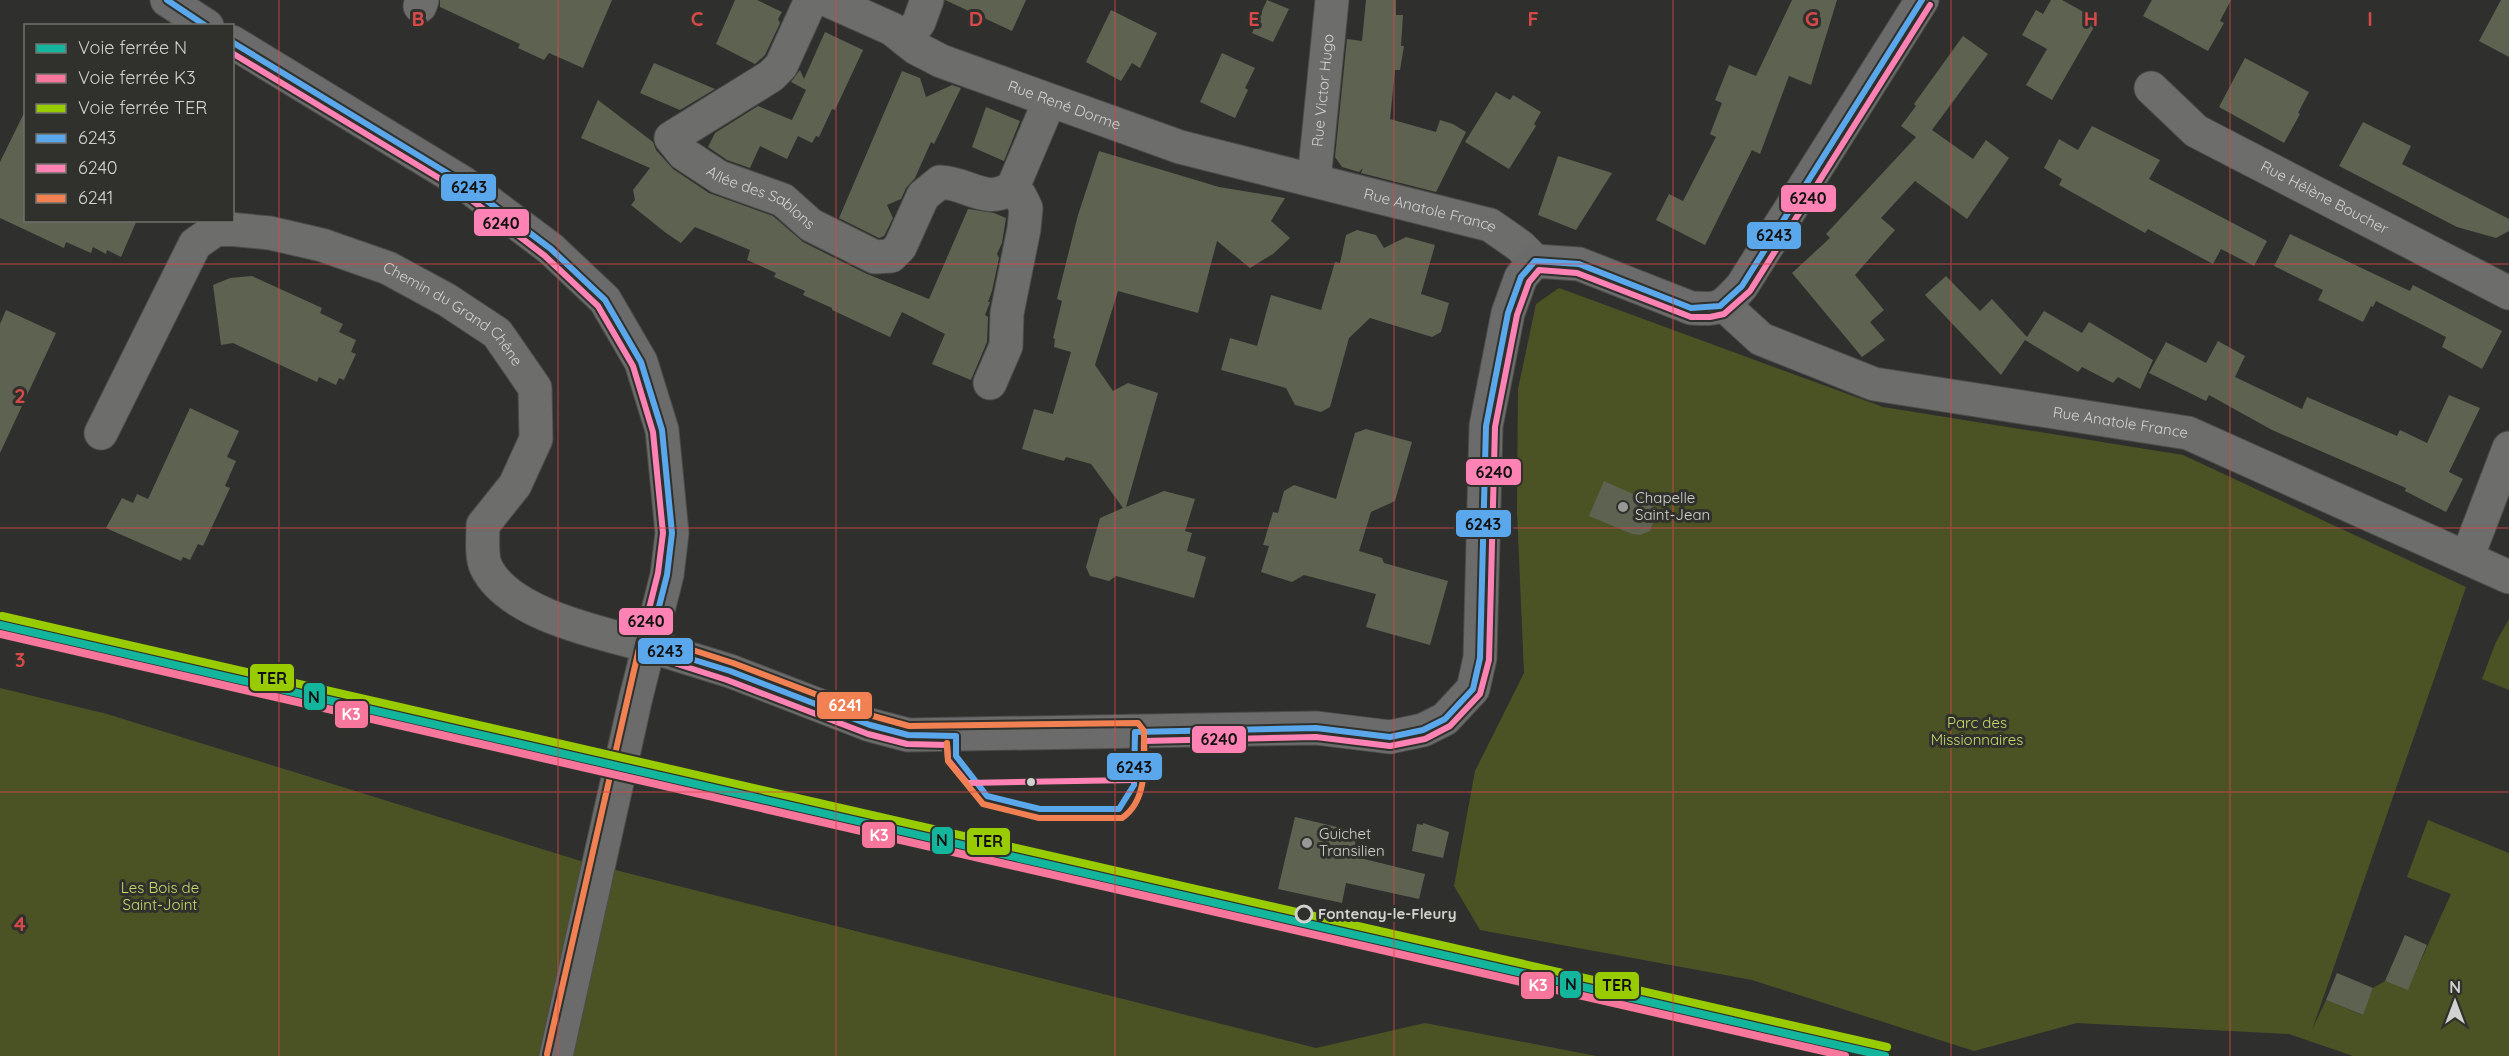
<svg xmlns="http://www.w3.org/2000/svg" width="2509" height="1056" viewBox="0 0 2509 1056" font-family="Quicksand,sans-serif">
<rect width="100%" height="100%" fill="#2f302d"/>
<g fill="#4b5325">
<path d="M1559 288 1883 407 2183 455 2466 587 2312 1030 2326 1000 2362 1015 2373 988 2385 981 2408 989 2451 894 2407 877 2428 820 2509 853V1056H2353L2289 1034 2077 1023 1974 1051 1752 980 1480 930 1454 886 1475 771 1524 673 1517 511 1518 389 1536 304Z"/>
<path d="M2509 619V690L2482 679 2496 642Z"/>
<path d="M0 688 107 714 584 862 1316 1048 1425 1023 1596 1056H0Z"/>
</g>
<g fill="#5e6250">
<path d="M440 0H612L583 68 549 53 544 60 518 48 520 44 440 7Z"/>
<path d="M735 0H757L782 12 778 19 780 23 765 55 755 64 716 44Z"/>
<path d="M945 0H1026L1012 31Z"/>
<path d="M1267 0 1289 9 1273 42 1252 33Z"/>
<path d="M1366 0H1396V15H1403L1401 46H1404L1400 70H1395L1390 119 1436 132 1440 120 1453 124 1466 132 1436 192 1361 173 1363 168 1359 172 1342 167 1335 157 1347 39 1362 41Z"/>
<path d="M1792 0H1837L1811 85 1789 76 1760 154 1752 150 1705 245 1656 220 1669 194 1683 201 1716 137 1710 134 1722 103 1715 100 1729 65 1756 76Z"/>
<path d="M2051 0H2062L2098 20 2052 100 2026 85 2047 49 2022 35 2036 10 2043 14Z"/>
<path d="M2152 0H2231L2220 21 2224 23 2208 51 2143 16Z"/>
<path d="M2501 0H2509V57L2479 41Z"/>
<path d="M1111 10 1157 33 1140 68 1132 63 1121 81 1086 62Z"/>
<path d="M825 32 863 50 835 110 832 109 819 137 816 136 812 143 798 136 787 159 760 146 750 168 727 160 708 147 715 133 758 106 792 120 806 90 791 82 800 70 804 79Z"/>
<path d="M1963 36 1988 54 1932 130 1973 159 1986 140 2009 158 1967 219 1915 181 1881 218 1895 230 1855 275 1884 310 1870 322 1885 340 1862 357 1792 273 1830 238 1826 234 1916 137 1901 126 1916 106 1914 104Z"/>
<path d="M1222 53 1255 68 1245 88 1248 90 1235 118 1200 102Z"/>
<path d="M2245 58 2309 92 2298 113 2300 114 2284 143 2219 107Z"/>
<path d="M654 63 715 89 680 110 640 93Z"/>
<path d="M902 71 920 78 926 97 952 85 961 88 934 144 931 142 915 178 906 188 901 199 887 205 893 218 884 236 879 238 839 218Z"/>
<path d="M1496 92 1510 100 1513 95 1541 112 1534 124 1536 126 1509 169 1465 142Z"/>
<path d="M598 100 653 142 656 150 673 169 709 193 773 216 803 242 867 274 929 299 968 209 994 213 1006 218 1002 243 997 254 999 258 992 291 988 302H990L985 315 988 317 987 342 971 380 932 364 945 334 902 312 890 337 832 310V308L803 295 805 291 774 277 776 273 747 260 750 250 695 227 681 243 666 233 631 205 635 200 633 190 650 168 581 138Z"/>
<path d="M986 107 1020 121 1004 161 972 147Z"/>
<path d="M26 109V220H137L121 257 107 250 106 254 93 247 91 253 66 242 64 248 0 218V162Z"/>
<path d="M2363 122 2411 146 2402 164 2509 219V231L2496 238 2457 227 2339 166Z"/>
<path d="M2092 126 2160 160 2149 179 2267 241 2254 266 2221 249 2213 264 2148 229 2145 233 2059 185 2062 179 2044 168 2059 139 2078 150Z"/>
<path d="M1099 151 1219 187 1285 198 1271 221 1290 238 1273 254 1250 268 1217 241 1198 313 1118 291 1095 365 1113 391 1128 383 1158 393 1126 507 1164 491 1195 499 1185 531 1192 533 1187 551 1206 557 1194 598 1116 576 1109 581 1090 576 1086 567 1100 518 1123 508 1091 464 1066 457 1064 461 1022 449 1034 409 1053 414 1071 352 1054 347 1055 339 1053 338 1062 301 1057 299 1078 215Z"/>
<path d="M1558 156 1612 173 1576 230 1538 215Z"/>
<path d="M1357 230 1376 235 1384 248 1406 237 1435 245 1421 294 1449 303 1441 332 1432 337 1370 318 1349 338 1330 407 1321 412 1295 405 1286 388 1221 370 1230 338 1257 346 1271 295 1321 310 1335 262 1340 263 1346 235Z"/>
<path d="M2290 234 2410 291 2413 285 2502 331 2482 369 2442 347 2446 337 2376 301 2373 307 2371 306 2363 322 2318 300 2323 290 2274 266Z"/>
<path d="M252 276 322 308 320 313 343 324 339 332 356 340 351 352 356 354 344 380 339 378 336 385 319 377 317 382 233 343 221 345 213 285 230 278Z"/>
<path d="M1946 276 1980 311 1992 299 2027 337 2044 311 2082 333 2089 322 2153 360 2140 389 2118 377 2113 383 2082 367 2078 372 2025 340 2001 375 1925 295Z"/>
<path d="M6 310 56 333 0 453V324Z"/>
<path d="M2218 341 2245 356 2235 377 2302 409 2307 397 2397 436 2400 430 2427 443 2449 395 2480 408 2449 472 2463 479 2446 512 2405 491 2406 488 2272 430 2209 395 2206 401 2149 373 2166 342 2206 363Z"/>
<path d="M190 408 239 431 227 457 236 461 225 486 230 488 203 546 198 544 190 560 183 557 181 561 106 528 122 498 133 503 137 494 148 499Z"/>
<path d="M1366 429 1412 442 1395 501 1371 512 1359 551 1382 558 1384 563 1448 581 1430 645 1366 627 1376 594 1304 575 1292 582 1261 572 1269 546 1263 545 1273 512 1278 513 1284 491 1294 485 1336 499 1355 433Z"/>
<path d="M1604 481 1651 502 1656 513 1650 531 1640 535 1632 534 1589 516Z"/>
<path d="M1295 817 1358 832 1352 856 1425 874 1419 899 1346 883 1342 903 1278 889Z"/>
<path d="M1423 823 1449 832 1443 858 1412 851 1417 824 1423 825Z"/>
<path d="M2405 935 2427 945 2408 990 2385 981Z"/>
<path d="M2337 973 2373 988 2363 1015 2326 1000Z"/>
</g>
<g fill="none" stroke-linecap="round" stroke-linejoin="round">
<g stroke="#4c4c4a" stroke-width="35">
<g id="street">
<path id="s1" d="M811 0 781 66 771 76 671 138 684 154 719 177 783 200 811 225 875 257 891 256 900 247 923 196 940 182C969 183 986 206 1013 187L1049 102"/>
<path id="s2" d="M827 0 892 29 916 48 941 61 1180 147 1490 225 1520 246 1535 261"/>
<path d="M420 6 422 0"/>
<path d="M906 40 919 22 927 0"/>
<path id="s3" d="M2151 88 2196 131 2509 293"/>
<path id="s4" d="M1314 180 1332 0"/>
<path id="s5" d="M1725 306 1761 339 1874 384 2188 433 2509 577"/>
<path d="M990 383 1006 346 1007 313 1024 229 1026 208 1020 196 1013 187"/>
<path id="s6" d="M101 433 195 244 218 228 270 233 322 245 388 268 447 300 497 333 535 388 536 439 515 485 483 525C483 537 481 556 486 567 509 615 602 633 649 646"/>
<path d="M2467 558 2509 448"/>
</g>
</g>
<g stroke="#4c4c4a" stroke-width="35">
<g id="secondary">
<path d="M167 0 207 26"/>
<path d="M232 42 462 182 551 249 605 300 641 362 662 430 672 533 667 575 636 697 556 1056"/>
<path d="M649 646 730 671 870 725 908 735 1316 728 1390 737 1423 730 1445 719 1473 689 1480 658 1486 426 1508 313 1521 277 1535 261 1579 264 1691 308C1721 310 1722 308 1742 286L1922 0"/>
</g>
</g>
<use href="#street" stroke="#6d6e6b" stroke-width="33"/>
<use href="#secondary" stroke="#6a6b6a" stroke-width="33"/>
<g stroke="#30312c" stroke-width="10">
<g id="bus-1">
<path d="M167 0 206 26"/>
<path d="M232 42 462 182 551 249 605 300 641 362 662 430 672 533 667 575 649 646 730 671 870 725 908 735 956 736V756L987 796 1040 809H1119L1134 785 1135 732 1316 728 1390 737 1423 730 1445 719 1473 689 1480 658 1486 426 1508 313 1521 277 1535 261 1579 264 1691 308 1720 306 1742 286 1922 0"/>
</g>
</g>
<g stroke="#30312c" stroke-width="10">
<path id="bus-2" d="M232 53 457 189 545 256 598 306 633 366 653 432 663 533 658 573 640 645 643 653 727 680 868 734 907 744 947 745 948 760 967 783 1134 780C1148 775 1143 753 1144 741L1316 737 1390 746 1425 739 1450 726 1480 694 1489 660 1495 427 1517 315 1529 282 1539 270 1577 273 1691 317H1710L1724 314 1750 291 1930 5"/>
</g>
<g stroke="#30312c" stroke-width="10">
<g id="bus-3">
<path d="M652 637 733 663 873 716 909 726 1138 723 1144 731C1144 759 1149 800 1122 818H1039L983 804 948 761 947 743"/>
<path d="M547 1054 640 644"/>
</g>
</g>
<use href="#bus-1" stroke="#5aa8eb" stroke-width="6"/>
<use href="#bus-2" stroke="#ff82b4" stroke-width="6"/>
<use href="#bus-3" stroke="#f18053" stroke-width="6"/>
<g stroke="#30312c" stroke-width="12">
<path id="rail-1" d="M0 625 1885 1056"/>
</g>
<g stroke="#30312c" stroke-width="12">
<path id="rail-2" d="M0 634 1845 1056"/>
</g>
<g stroke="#30312c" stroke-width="12">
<path id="rail-3" d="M2 616 1887 1047"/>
</g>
<use href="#rail-1" stroke="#13b59d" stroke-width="8"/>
<use href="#rail-2" stroke="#f6769c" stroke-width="8"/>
<use href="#rail-3" stroke="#9c0" stroke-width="8"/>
</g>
<path fill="none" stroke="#d54a49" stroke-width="1.5" stroke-opacity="0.55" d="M279 0V1056M558 0V1056M836 0V1056M1115 0V1056M1394 0V1056M1673 0V1056M1951 0V1056M2230 0V1056M0 264H2509M0 528H2509M0 792H2509"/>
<g fill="#989996" stroke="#30312c" stroke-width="2">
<circle cx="1623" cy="507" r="6"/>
<circle cx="1307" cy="843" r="6"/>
</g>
<circle fill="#d1d2cf" stroke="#30312c" stroke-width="2" cx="1031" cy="782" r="5"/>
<circle fill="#30312c" stroke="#d1d2cf" stroke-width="3" cx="1304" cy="914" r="8"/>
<g text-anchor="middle" stroke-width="6" stroke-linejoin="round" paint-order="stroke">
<g font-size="15" fill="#d1d2cf" stroke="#30312c">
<text dy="5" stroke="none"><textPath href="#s4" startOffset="90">Rue Victor Hugo</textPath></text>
<text dy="5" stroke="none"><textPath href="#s2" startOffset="261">Rue René Dorme</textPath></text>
<text dy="5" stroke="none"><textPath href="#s1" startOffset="314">Allée des Sablons</textPath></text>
<text dy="5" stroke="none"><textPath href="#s3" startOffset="207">Rue Hélène Boucher</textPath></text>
<text dy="5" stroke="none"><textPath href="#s2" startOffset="642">Rue Anatole France</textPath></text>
<text dy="5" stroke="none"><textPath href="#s6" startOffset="495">Chemin du Grand Chêne</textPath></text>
<text dy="5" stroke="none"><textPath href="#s5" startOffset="420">Rue Anatole France</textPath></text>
</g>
<g font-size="15" fill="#d1d2cf" stroke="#30312c" text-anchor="start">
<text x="1635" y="503">Chapelle<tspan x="1635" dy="17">Saint-Jean</tspan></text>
<text x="1319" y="839">Guichet<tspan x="1319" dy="17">Transilien</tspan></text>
</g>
<g font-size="15" fill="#c7dc6b" stroke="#30312c">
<text x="1977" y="728">Parc des<tspan x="1977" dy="17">Missionnaires</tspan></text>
<text x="160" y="893">Les Bois de<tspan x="160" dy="17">Saint-Joint</tspan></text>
</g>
<g font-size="15" font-weight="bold" fill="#d1d2cf" stroke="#30312c" text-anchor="start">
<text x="1318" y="919">Fontenay-le-Fleury</text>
</g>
</g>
<g font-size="20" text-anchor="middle" font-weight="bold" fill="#d54a49" stroke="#30312c" stroke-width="6" stroke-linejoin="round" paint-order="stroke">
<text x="418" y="26">B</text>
<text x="697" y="26">C</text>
<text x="976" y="26">D</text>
<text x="1254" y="26">E</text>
<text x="1533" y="26">F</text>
<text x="1812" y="26">G</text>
<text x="2091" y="26">H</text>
<text x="2370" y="26">I</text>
<text x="20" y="403">2</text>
<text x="20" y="667">3</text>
<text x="20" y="931">4</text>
</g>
<g stroke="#30312c" stroke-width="2">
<rect x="440" y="173" width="57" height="29" rx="6" fill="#5aa8eb"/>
<rect x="1780" y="184" width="57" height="29" rx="6" fill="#ff82b4"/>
<rect x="473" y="208" width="57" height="29" rx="6" fill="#ff82b4"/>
<rect x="1746" y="221" width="56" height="29" rx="6" fill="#5aa8eb"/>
<rect x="1465" y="458" width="57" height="28" rx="6" fill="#ff82b4"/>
<rect x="1455" y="509" width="57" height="29" rx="6" fill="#5aa8eb"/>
<rect x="618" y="607" width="56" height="29" rx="6" fill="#ff82b4"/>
<rect x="637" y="637" width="57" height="28" rx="6" fill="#5aa8eb"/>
<rect x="249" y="663" width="46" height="29" rx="6" fill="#9c0"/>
<rect x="303" y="682" width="23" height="29" rx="6" fill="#13b59d"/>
<rect x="816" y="691" width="57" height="29" rx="6" fill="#f18053"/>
<rect x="334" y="700" width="35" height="29" rx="6" fill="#f6769c"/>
<rect x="1191" y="725" width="56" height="29" rx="6" fill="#ff82b4"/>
<rect x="1106" y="752" width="57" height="29" rx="6" fill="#5aa8eb"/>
<rect x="861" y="821" width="35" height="28" rx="6" fill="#f6769c"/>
<rect x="931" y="826" width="23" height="29" rx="6" fill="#13b59d"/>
<rect x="966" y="827" width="45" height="29" rx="6" fill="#9c0"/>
<rect x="1559" y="970" width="23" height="29" rx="6" fill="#13b59d"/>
<rect x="1594" y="971" width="46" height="29" rx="6" fill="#9c0"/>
<rect x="1520" y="971" width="35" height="29" rx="6" fill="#f6769c"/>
</g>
<g font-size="16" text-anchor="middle" font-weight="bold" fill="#fff">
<text x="845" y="711">6241</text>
<text x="351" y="720">K3</text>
<text x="879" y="841">K3</text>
<text x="1538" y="991">K3</text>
</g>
<g font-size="16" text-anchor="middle" font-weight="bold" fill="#111">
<text x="469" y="193">6243</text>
<text x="1808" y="204">6240</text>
<text x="501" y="229">6240</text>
<text x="1774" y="241">6243</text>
<text x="1494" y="478">6240</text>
<text x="1483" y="530">6243</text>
<text x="646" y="627">6240</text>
<text x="665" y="657">6243</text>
<text x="272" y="684">TER</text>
<text x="314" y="703">N</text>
<text x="1219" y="745">6240</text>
<text x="1134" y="773">6243</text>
<text x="942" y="846">N</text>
<text x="988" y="847">TER</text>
<text x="1571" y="990">N</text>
<text x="1617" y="991">TER</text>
</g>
<rect x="24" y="24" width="210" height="198" fill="#30312c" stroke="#70716d" stroke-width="1.5"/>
<rect x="36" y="44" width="30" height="9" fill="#13b59d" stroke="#70716d" stroke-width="1.5"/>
<text x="78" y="54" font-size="18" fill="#d1d2cf">Voie ferrée N</text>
<rect x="36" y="74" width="30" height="9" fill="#f6769c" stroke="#70716d" stroke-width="1.5"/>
<text x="78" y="84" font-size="18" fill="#d1d2cf">Voie ferrée K3</text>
<rect x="36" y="104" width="30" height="9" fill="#99cc00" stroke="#70716d" stroke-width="1.5"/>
<text x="78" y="114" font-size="18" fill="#d1d2cf">Voie ferrée TER</text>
<rect x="36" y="134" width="30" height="9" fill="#5aa8eb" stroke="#70716d" stroke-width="1.5"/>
<text x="78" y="144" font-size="18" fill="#d1d2cf">6243</text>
<rect x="36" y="164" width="30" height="9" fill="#ff82b4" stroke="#70716d" stroke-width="1.5"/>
<text x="78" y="174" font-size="18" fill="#d1d2cf">6240</text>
<rect x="36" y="194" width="30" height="9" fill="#f18053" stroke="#70716d" stroke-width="1.5"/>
<text x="78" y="204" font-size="18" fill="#d1d2cf">6241</text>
<g transform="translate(2455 1002)" stroke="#30312c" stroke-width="4.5" paint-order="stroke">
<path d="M0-4.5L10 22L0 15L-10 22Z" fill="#d1d2cf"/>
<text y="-9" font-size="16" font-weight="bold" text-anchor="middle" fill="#d1d2cf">N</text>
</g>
</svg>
